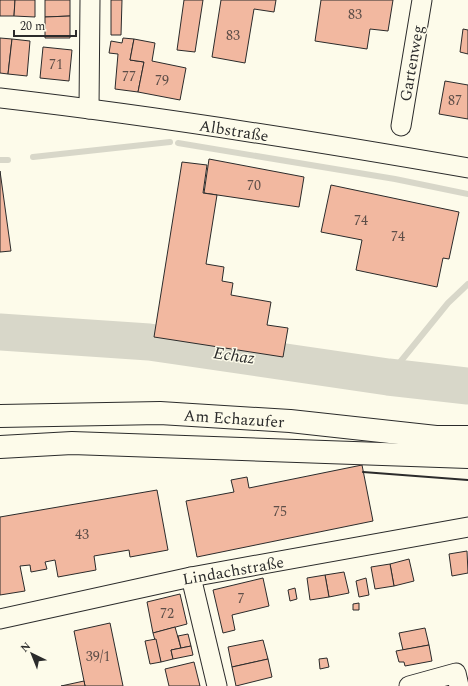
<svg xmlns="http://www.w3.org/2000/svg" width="468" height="686" viewBox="0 0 468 686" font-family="Spectral,serif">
<rect width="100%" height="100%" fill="#fdfbea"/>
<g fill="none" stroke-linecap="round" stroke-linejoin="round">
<g stroke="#d8d7c9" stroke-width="6">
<path d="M178 143 395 179 468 194"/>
<path d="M33 157 170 142"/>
<path d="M0 160H8"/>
<path d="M388 377 448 303 468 284"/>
</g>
<path stroke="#d8d7c9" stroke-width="37" d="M0 332 149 342 388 377 468 386"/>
</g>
<g fill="#f2b8a0" stroke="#2b2b2b">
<path d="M0 0H15L14 16H0Z"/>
<path d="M15 0H35V17L14 16Z"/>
<path d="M45 0H70V16L45 17Z"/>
<path d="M111 0H122L121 35H111Z"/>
<path d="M184 0H203L195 52 177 50Z"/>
<path d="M221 0H276L274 12 254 9 245 63 212 57Z"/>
<path d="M321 0H393L388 31 370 29 367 49 315 41Z"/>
<path d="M70 16V38H45V17Z"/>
<path d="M463 29 468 30V54L460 52Z"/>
<path d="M0 38 12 39 8 74 0 73Z"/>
<path d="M123 38 134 39 130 60 144 62 138 92 115 89 118 54 109 53 111 41 122 43Z"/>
<path d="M12 39 30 41 27 76 8 74Z"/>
<path d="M134 39 155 43 152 61 186 68 180 100 138 92 144 62 130 60Z"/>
<path d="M43 47 72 50 69 81 40 78Z"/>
<path d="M445 81 468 85V119L439 114Z"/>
<path d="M209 159 304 177 299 207 204 193Z"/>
<path d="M182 162 207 165 203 193 217 195 206 264 224 267 222 281 233 283 231 295 271 302 267 325 288 328 283 357 154 337Z"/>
<path d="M0 171 11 251 0 252Z"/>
<path d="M331 185 459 212 449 259 443 258 437 287 356 270 362 240 321 232Z"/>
<path d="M362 465 373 521 197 557 186 501 234 492 231 480 247 477 249 488Z"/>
<path d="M157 490 168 550 130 557 129 550 94 556 96 570 58 577 55 560 45 562 47 569 31 572 30 565 20 566 25 591 0 595V517Z"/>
<path d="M467 551 468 573 452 576 449 554Z"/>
<path d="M409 559 414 581 394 586 390 564Z"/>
<path d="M390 564 394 586 375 589 371 567Z"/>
<path d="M344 572 349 593 329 597 325 575Z"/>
<path d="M325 575 329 597 310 600 307 578Z"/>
<path d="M263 578 269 606 232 615 235 630 223 633 213 590Z"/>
<path d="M366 578 369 595 359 597 356 581Z"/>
<path d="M295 588 297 599 290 601 288 590Z"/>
<path d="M180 594 187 624 153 633 147 602Z"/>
<path d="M359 603V610H353V604Z"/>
<path d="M110 623 123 686H85L74 631Z"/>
<path d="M175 627 181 648 171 650 173 659 161 662 153 633Z"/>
<path d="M425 628 429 645 403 650 399 633Z"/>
<path d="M188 634 191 646 181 648 178 636Z"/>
<path d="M156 639 161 662 150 664 145 641Z"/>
<path d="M263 640 268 659 232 667 228 647Z"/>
<path d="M429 645 432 661 405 666 404 662H399L396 651Z"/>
<path d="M191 646 193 655 173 659 171 650Z"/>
<path d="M327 658 329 667 320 669 319 659Z"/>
<path d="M268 659 272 677 236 686 232 667Z"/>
<path d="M194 662 200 686H169L165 669Z"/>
<path d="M84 681 85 686H61Z"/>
</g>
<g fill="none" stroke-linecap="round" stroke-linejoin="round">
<g stroke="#2b2b2b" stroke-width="21">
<g id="street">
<path d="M0 98C157 116 313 141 468 168"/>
<path d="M89 109 90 0"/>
<path d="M401 126 422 0"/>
<path d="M191 577 217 686"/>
<path d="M0 619 191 577 468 527"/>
<path d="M409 686 456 673 459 686"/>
</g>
</g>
<g stroke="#2b2b2b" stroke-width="24">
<g id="primary">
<path d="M0 416 160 413 290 421 436 437H468"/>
<path d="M0 447 72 443 468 457"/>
</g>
</g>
<use href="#street" stroke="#fdfbea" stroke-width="19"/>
<use href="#primary" stroke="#fdfbea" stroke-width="22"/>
<path stroke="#2b2b2b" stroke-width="2" d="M363 472 468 480"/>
</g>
<g text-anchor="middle" stroke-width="3" stroke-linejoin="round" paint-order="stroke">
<g font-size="14" fill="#5d4e48">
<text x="355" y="19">83</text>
<text x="233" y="40">83</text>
<text x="56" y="69">71</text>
<text x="129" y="81">77</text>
<text x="162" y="85">79</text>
<text x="455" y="105">87</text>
<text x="254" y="190">70</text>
<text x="361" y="225">74</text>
<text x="398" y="241">74</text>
<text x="280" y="516">75</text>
<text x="82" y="539">43</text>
<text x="241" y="603">7</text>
<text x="167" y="618">72</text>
<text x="98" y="661">39/1</text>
</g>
<g font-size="16" fill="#2b2b2b" stroke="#fdfbea">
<text transform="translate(411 63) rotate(-80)" y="6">Gartenweg</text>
<text transform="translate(234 130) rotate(9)" y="6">Albstraße</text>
<text transform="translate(234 418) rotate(4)" y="6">Am Echazufer</text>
<text transform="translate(233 570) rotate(-10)" y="6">Lindachstraße</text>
</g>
<g font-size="17" font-style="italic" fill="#2b2b2b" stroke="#fdfbea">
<text transform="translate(234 355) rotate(8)" y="6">Echaz</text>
</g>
</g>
<g transform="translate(32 654) rotate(317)" stroke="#fdfbea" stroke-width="3" paint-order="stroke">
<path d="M0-3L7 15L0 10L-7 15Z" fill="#2b2b2b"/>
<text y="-6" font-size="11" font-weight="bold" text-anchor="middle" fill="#2b2b2b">N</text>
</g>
<path d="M14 30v6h62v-6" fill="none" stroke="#2b2b2b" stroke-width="2"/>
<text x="20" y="30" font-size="12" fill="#2b2b2b" stroke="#fdfbea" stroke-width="3" paint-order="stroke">20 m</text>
</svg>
